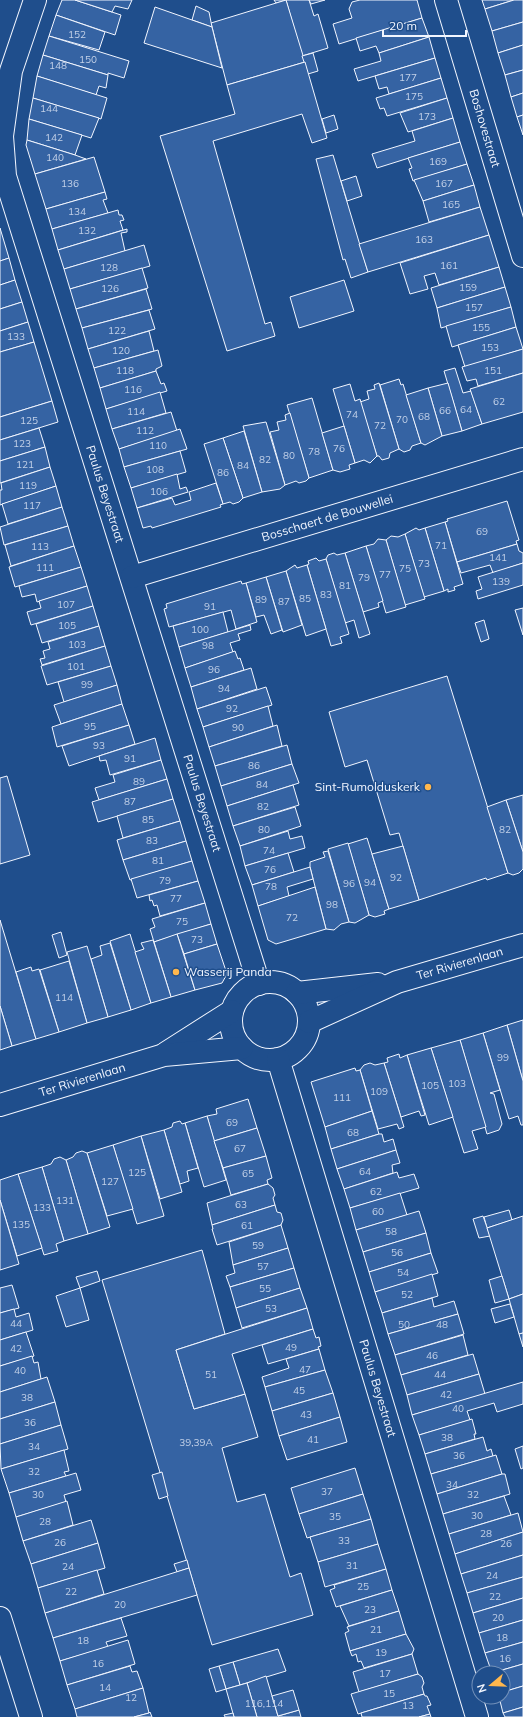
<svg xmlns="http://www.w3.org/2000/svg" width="523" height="1717" viewBox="0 0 523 1717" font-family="Mulish,sans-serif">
<rect width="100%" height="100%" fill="#1f4e8c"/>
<g fill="#3563a3" stroke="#f2f6ff">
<path d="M62 0H75L121 15 115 35 56 15Z"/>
<path d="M75 0H132L128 9 115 6 112 12Z"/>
<path d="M274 0H287L276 3Z"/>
<path d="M286 0H309L314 16 318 14 328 48 302 56Z"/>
<path d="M286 0 305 62 227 85 211 23Z"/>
<path d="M309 0H325L311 4Z"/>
<path d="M360 0H417L422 18 339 44 333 24 352 18 349 9 352 2Z"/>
<path d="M482 0H514L485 9Z"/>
<path d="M514 0H523V22L492 31 485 9Z"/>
<path d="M196 6 209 12 212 27 192 20Z"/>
<path d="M155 7 212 27 222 68 144 43Z"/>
<path d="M56 15 105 32 99 50 49 36Z"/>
<path d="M422 18 429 37 379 53 376 46 360 51 356 38Z"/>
<path d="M523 22V45L498 53 492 31Z"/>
<path d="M49 36 129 61 124 78 108 73V75L43 55Z"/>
<path d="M429 37 435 58 358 81 354 69 381 61 379 53Z"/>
<path d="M523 45V70L505 75 498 53Z"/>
<path d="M313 53 318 71 308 74 302 56Z"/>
<path d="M43 55 108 75 106 88 99 86 96 95 37 76Z"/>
<path d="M435 58 441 78 389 94 387 87 379 89 375 76Z"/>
<path d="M305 62 327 138 312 143 302 114 213 141 265 324 271 322 275 336 227 351 160 136 235 114 227 85Z"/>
<path d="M523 70V93L511 97 505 75Z"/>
<path d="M37 76 107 98 101 119 33 98Z"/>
<path d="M441 78 447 98 387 116 384 108 380 109 376 98Z"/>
<path d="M523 93V115L517 117 511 97Z"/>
<path d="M33 98 99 118 91 138 29 119Z"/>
<path d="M447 98 453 118 408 132 400 113Z"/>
<path d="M334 115 338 129 326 133 322 119Z"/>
<path d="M523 115V135L517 117Z"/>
<path d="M453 118 460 142 377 168 372 154 415 141 412 131Z"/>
<path d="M29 119 82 135 75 155 27 140Z"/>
<path d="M27 140 75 155 86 159 35 174 26 145Z"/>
<path d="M460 142 467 164 413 181 409 169 412 168 408 158Z"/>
<path d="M333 155 368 272 351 278 345 259 343 260 316 159Z"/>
<path d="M94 157 105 192 46 209 35 174Z"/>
<path d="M467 164 474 185 423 201 414 180Z"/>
<path d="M356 176 362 196 347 201 341 181Z"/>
<path d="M474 185 480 207 429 222 423 201Z"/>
<path d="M105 192 107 199 103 200 108 213 52 229 46 209Z"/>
<path d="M480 207 489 235 368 272 359 244Z"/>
<path d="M118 210 119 215H122L124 220 120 221 123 230 58 250 52 229Z"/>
<path d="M0 228 9 258 0 261Z"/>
<path d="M127 229V232L121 233 125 251 64 269 58 250Z"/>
<path d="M489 235 499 267 439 285 435 273 424 276 428 289 410 294 400 263Z"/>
<path d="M144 245 150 266 70 289 64 269Z"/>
<path d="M9 258 15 280 0 285V261Z"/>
<path d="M499 267 505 287 437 308 431 288Z"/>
<path d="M142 268 148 288 76 309 70 289Z"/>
<path d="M15 280 22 302 0 309V285Z"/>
<path d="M344 280 354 311 299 328 290 297Z"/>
<path d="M505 287 511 307 441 328 437 308Z"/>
<path d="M146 289 152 309 82 328 76 309Z"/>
<path d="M22 302 28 322 0 331V309Z"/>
<path d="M511 307 516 327 452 347 446 326Z"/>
<path d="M149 310 155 329 88 349 82 328Z"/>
<path d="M28 322 34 342 0 352V331Z"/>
<path d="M516 327 523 349 465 367 458 345Z"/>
<path d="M149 331 154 351 94 368 88 349Z"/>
<path d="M34 342 52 401 0 417V352Z"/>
<path d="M523 349V373L478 386 476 379 467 381 462 367Z"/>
<path d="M158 350 162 366 156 369V371L100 388 94 368Z"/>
<path d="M455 368 463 393 471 391 482 424 462 431 444 371Z"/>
<path d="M156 371 161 384 164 383 167 391 106 409 100 388Z"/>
<path d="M523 373V412L482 424 470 389Z"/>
<path d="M399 379 401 385 403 384 421 443 412 446 410 450 404 452 399 449 380 385Z"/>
<path d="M379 383 399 449 390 453 389 458 382 460 379 456H377L360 402 369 399 367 391 375 389 374 385Z"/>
<path d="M448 383 462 431 442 436 428 388Z"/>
<path d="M350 384 355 401 360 399 377 456 370 463 364 460 355 463 333 389Z"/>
<path d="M428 388 442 436 425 445 421 443 406 395Z"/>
<path d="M160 392 166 413 112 429 106 409Z"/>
<path d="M312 398 333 470 309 478 287 405Z"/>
<path d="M52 401 58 422 0 440V417Z"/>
<path d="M171 412 177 431 119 449 112 429Z"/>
<path d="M290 413 309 478 306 481 299 483 296 481 285 485 270 432 279 430 277 422 286 420 285 415Z"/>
<path d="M266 422 285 485 280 489 262 492 243 426Z"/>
<path d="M344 426 355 463 349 465 350 469 340 472 333 470 322 433Z"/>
<path d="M39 428 45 447 0 461V440Z"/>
<path d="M180 429 187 449 124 467 119 449Z"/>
<path d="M244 431 262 492 243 498 223 438Z"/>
<path d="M223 438 243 498 239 502 233 504 230 502 223 504 204 444Z"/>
<path d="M45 447 50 467 0 483V461Z"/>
<path d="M180 451 186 472 131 488 124 467Z"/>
<path d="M50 467 56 486 0 505V490H2L1 483Z"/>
<path d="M177 474 180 489 186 487 188 492 137 508 131 488Z"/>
<path d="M216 483 223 504 220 505 221 507 152 528 151 526 143 528 137 508 172 498 175 505 191 500 189 492Z"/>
<path d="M56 486 62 507 8 524 2 504Z"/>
<path d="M507 501 519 540 516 541 517 544 457 562 445 522 448 521 447 519Z"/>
<path d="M62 507 68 526 4 545 0 527Z"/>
<path d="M445 522 463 584 454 587 455 590 448 592V589L444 591 425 528Z"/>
<path d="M68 526 74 546 11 566 5 545Z"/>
<path d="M416 528 419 530 425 528 444 591 424 597 405 534Z"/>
<path d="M405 534 425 599 405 605 386 540 391 536 398 537Z"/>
<path d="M378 539 386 540 406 607 386 613 366 546 374 544Z"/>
<path d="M517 544 519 551 523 553V563L493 573 490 565 461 573 457 562Z"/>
<path d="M74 546 81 567 15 587 9 567Z"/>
<path d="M366 546 383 601 378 603 379 607 363 612 345 553Z"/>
<path d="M334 553 337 555 345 553 370 634 359 638 354 620 345 623 326 559 328 555Z"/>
<path d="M316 558 319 561 326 559 349 634 340 637 342 643 331 646 307 565 309 564 308 561Z"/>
<path d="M523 563V585L478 599 476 591 482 589 478 577Z"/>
<path d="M295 565 297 568 307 565 326 629 306 636 286 571Z"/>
<path d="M81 567 87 586 37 602 35 594 22 597 19 586Z"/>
<path d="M286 571 302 625 283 632 266 577Z"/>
<path d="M266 577 282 630 271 634 264 615 256 617 246 583Z"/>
<path d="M241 581 242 584 246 583 257 622 236 629 231 610 169 627 164 609 167 608 166 604Z"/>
<path d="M87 586 93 606 31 625 27 612 41 608 39 601Z"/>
<path d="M93 606 99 626 42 643 36 624Z"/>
<path d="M523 608V635L515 610Z"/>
<path d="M223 612 228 632 179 647 173 626Z"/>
<path d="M484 620 489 639 481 642 475 623Z"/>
<path d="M250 625 251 630 238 634 240 640 230 643 233 652 185 668 179 647Z"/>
<path d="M99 626 105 646 42 665 40 659 45 658 43 651 50 649 48 642Z"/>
<path d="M105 646 111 666 47 685 41 666Z"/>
<path d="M235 651 238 659 240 658 244 670 191 687 185 668Z"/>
<path d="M111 666 117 685 64 702 58 682Z"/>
<path d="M251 668 257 689 197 709 191 687Z"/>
<path d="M447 676 508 873 487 880 486 878 419 900 399 833 390 835 367 760 345 767 329 712Z"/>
<path d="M117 685 122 704 61 724 54 705Z"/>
<path d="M266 687 272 705 203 727 197 709Z"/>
<path d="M122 704 129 725 57 747 52 727Z"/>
<path d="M268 706 273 726 209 747 203 727Z"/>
<path d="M129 725 135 744 69 766 62 746Z"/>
<path d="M277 725 282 746 215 766 209 747Z"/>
<path d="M155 738 161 760 110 775 106 760 100 761 99 756Z"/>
<path d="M287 745 292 764 221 786 215 766Z"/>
<path d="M161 760 167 779 99 800 95 788 115 782 113 775Z"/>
<path d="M292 764 299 783 227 806 221 786Z"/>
<path d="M7 776 30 855 0 864V778Z"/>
<path d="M167 779 173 799 98 822 92 802Z"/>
<path d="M293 785 299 805 233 826 227 806Z"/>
<path d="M523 795V852L506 800Z"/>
<path d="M173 799 180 821 123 838 117 816Z"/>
<path d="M506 800 523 852V869L519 873 513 875 508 873 487 807Z"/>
<path d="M295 807 301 826 240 846 233 826Z"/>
<path d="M180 821 186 841 123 860 117 840Z"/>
<path d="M288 831 290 839 302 836 305 848 245 866 240 846Z"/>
<path d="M367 838 389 909 384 911 385 914 375 917 369 915 348 844Z"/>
<path d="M186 841 192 861 130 880 123 860Z"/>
<path d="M348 843 369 915 355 923 349 922 328 849Z"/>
<path d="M403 846 419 900 389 909 372 854Z"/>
<path d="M328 851 349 922 341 924 334 930 326 929 310 867V862L325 857 323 852Z"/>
<path d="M288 853 294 872 252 885 245 866Z"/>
<path d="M192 861 198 881 137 898 131 879Z"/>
<path d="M310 867 313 879 287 887 289 896 258 906 252 885Z"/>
<path d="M198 881 205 903 160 916 157 905 154 906 152 900 150 901 149 895Z"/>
<path d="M315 887 326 929 276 944 268 940 258 906Z"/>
<path d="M205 903 211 924 154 942 150 929 155 927 152 919Z"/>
<path d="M0 920 36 1039 12 1046 0 1006Z"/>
<path d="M211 924 217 944 184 954 177 934Z"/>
<path d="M61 932 67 955 59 958 52 935Z"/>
<path d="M130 934 151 1003 131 1010 110 941Z"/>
<path d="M177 934 195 990 171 997 154 942Z"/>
<path d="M153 940 171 997 151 1003 135 952 144 949 141 943Z"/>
<path d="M110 943 131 1010 108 1017 91 959 102 955 100 946Z"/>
<path d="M217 944 227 974 222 983 195 990 184 954Z"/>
<path d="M87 946 108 1017 87 1023 67 952Z"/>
<path d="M69 961 87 1023 59 1032 40 970Z"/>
<path d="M31 967 32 971 39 969 59 1032 36 1039 16 972Z"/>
<path d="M0 1006 12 1046 0 1050Z"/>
<path d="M523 1020V1081L507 1025Z"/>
<path d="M507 1025 523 1081V1125H521L518 1116 509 1119 483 1033Z"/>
<path d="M483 1033 500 1090 490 1093 494 1094 502 1124 499 1130 487 1134 460 1040Z"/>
<path d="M460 1040 486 1127 472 1131 478 1149 464 1153 431 1048Z"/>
<path d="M431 1048 453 1117 429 1125 407 1055Z"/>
<path d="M399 1054 400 1058 407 1055 425 1115 421 1116 419 1111 401 1117 384 1063 388 1062 387 1058Z"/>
<path d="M370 1063 375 1065 384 1063 404 1127 399 1129 397 1124 378 1129 360 1070 364 1065Z"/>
<path d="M355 1068 356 1071 360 1070 372 1111 325 1127 311 1082Z"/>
<path d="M248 1099 257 1128 214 1141 207 1116 217 1114 216 1109Z"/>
<path d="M372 1111 379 1134 331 1149 325 1127Z"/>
<path d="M207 1116 226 1180 204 1187 185 1123Z"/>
<path d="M180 1121 182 1124 185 1123 198 1168 187 1171 189 1181 180 1184 164 1130 172 1127 173 1123Z"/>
<path d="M257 1128 266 1156 223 1168 214 1141Z"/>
<path d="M164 1130 182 1192 160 1199 141 1136Z"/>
<path d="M379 1134H382L384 1142 393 1139 396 1150 337 1169 331 1149Z"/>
<path d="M141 1136 164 1216 137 1224 113 1145Z"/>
<path d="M113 1145 133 1209 107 1216 87 1153Z"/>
<path d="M396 1150 400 1163 392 1165 393 1173 344 1189 337 1169Z"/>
<path d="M82 1151 87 1153 110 1227 88 1234 66 1160 73 1157 76 1153Z"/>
<path d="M266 1156 272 1178 267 1180 268 1184 231 1195 223 1168Z"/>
<path d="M60 1157 66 1160 88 1234 64 1241 42 1167 51 1164 54 1159Z"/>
<path d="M42 1167 64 1241 56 1244 58 1251 44 1255 18 1174Z"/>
<path d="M397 1172 399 1178 414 1174 419 1188 350 1208 344 1189Z"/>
<path d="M18 1174 42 1248 17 1256 0 1200V1180Z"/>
<path d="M268 1184 273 1188 275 1195 273 1198 275 1205 212 1225 207 1203Z"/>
<path d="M400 1193 407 1215 356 1230 350 1208Z"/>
<path d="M0 1200 19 1264 0 1270Z"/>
<path d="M275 1205 277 1212 281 1213 283 1220 281 1225 217 1245 212 1229H213L212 1225Z"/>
<path d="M509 1210 512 1220 487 1228 484 1217Z"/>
<path d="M419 1211 426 1233 363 1252 356 1230Z"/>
<path d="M483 1216 490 1236 479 1238 473 1219Z"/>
<path d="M523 1216V1294L509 1299 487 1228Z"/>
<path d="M281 1225 288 1248 233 1265 229 1242Z"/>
<path d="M426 1233 431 1253 369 1272 363 1252Z"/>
<path d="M288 1248 294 1268 230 1287 226 1276 235 1273 233 1265Z"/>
<path d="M202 1250 225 1334 176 1350 194 1409 245 1394 258 1437 222 1448 237 1502 265 1494 290 1577 301 1573 313 1615 212 1645 102 1280Z"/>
<path d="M431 1253 438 1273 375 1292 369 1272Z"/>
<path d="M294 1268 300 1288 236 1308 230 1287Z"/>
<path d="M97 1271 100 1281 80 1288 76 1277Z"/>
<path d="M432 1274 438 1296 382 1313 375 1292Z"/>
<path d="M502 1276 509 1299 495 1303 489 1280Z"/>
<path d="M12 1285 19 1308 0 1313V1288Z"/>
<path d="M80 1288 89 1320 66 1327 56 1296Z"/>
<path d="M300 1288 307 1308 242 1328 236 1308Z"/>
<path d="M523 1294V1333L519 1334 509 1299Z"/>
<path d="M432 1298 434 1307 454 1301 458 1314 388 1334 382 1313Z"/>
<path d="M510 1304 514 1317 495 1323 491 1309Z"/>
<path d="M307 1308 313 1329 232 1354 245 1394 194 1409 176 1350Z"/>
<path d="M14 1309 16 1317 29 1313 33 1330 0 1340V1313Z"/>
<path d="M458 1314 464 1334 395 1355 388 1334Z"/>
<path d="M313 1329 316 1338 319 1337 321 1346 318 1347 319 1349 268 1364 262 1345Z"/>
<path d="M26 1332 34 1356 0 1366V1340Z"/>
<path d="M523 1333V1347L519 1334Z"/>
<path d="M463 1335 468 1355 401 1375 395 1355Z"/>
<path d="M319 1349 325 1370 265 1387 262 1377 289 1368 286 1359Z"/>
<path d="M473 1354 479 1374 407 1395 401 1375Z"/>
<path d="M32 1356 34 1363 38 1362 41 1379 0 1392V1366Z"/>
<path d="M325 1370 333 1393 272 1411 265 1387Z"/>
<path d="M479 1374 485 1394 412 1415 407 1395Z"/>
<path d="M47 1377 55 1402 0 1419V1392Z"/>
<path d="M523 1382V1404L497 1412 494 1403 467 1411 470 1420 419 1435 412 1415Z"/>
<path d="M333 1393 340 1417 279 1436 272 1411Z"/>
<path d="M55 1402 61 1425 0 1444V1419Z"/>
<path d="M340 1417 347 1442 287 1460 279 1436Z"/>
<path d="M472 1419 476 1434H474L475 1439 425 1454 419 1435Z"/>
<path d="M61 1425 68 1449 1 1469 0 1444Z"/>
<path d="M483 1437 487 1451 491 1449 493 1456 431 1474 425 1454Z"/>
<path d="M523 1446V1468L521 1469 515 1449Z"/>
<path d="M64 1450 69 1471 64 1472 66 1476 9 1493 1 1469Z"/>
<path d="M496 1455 502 1474 437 1494 431 1474Z"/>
<path d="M355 1468 363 1494 299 1514 291 1488Z"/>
<path d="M162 1472 168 1496 159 1499 152 1475Z"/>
<path d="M76 1473 81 1490 64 1495 66 1502 16 1517 9 1493Z"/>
<path d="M502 1474H505L510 1494 443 1514 437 1494Z"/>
<path d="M363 1494 371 1519 307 1538 299 1514Z"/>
<path d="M504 1496 511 1515 449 1534 443 1514Z"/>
<path d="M67 1501 73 1525 23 1541 16 1517Z"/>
<path d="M518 1513 523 1532 455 1554 449 1534Z"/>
<path d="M371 1519 378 1544 318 1562 310 1537Z"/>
<path d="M91 1520 98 1543 31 1564 23 1541Z"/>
<path d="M523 1532V1555L461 1574 455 1554Z"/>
<path d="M98 1543 105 1568 38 1588 31 1564Z"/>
<path d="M378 1544 386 1569 325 1587 318 1562Z"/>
<path d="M523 1555V1577L467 1593 461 1574Z"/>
<path d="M187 1560 189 1568 177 1572 174 1564Z"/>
<path d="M189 1568 197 1595 53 1638 45 1613Z"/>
<path d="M386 1569 392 1590 336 1607 330 1590 335 1588 334 1585Z"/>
<path d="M97 1570 104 1594 45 1613 38 1588Z"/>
<path d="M523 1577V1598L473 1613 467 1593Z"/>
<path d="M392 1590 399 1611 349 1626 340 1606Z"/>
<path d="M523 1598V1620L479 1633 473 1613Z"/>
<path d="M399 1611 406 1634 350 1651 345 1633 349 1631 347 1627Z"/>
<path d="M121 1618 127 1636 106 1642 108 1647 60 1661 53 1638Z"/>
<path d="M523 1620V1642L485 1653 479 1633Z"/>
<path d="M406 1634 414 1649 412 1654 364 1668 361 1661 358 1662 356 1654 352 1656 350 1651Z"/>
<path d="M128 1640 135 1664 67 1685 60 1661Z"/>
<path d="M523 1642V1664L492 1673 485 1653Z"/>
<path d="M278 1649 286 1671 240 1685 233 1662Z"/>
<path d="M412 1654 418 1674 359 1692 353 1672Z"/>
<path d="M233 1662 240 1685 226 1689 219 1666Z"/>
<path d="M523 1664V1686L503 1692V1673H492Z"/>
<path d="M130 1666 132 1672 137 1671 143 1688 75 1709 67 1685Z"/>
<path d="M219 1666 226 1689 216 1692 209 1669Z"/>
<path d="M418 1674 422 1677 424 1683 422 1687 424 1694 358 1714 351 1694Z"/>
<path d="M266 1676 278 1716 299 1710 301 1717H257L247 1683Z"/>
<path d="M247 1683 257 1717H234L226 1689Z"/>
<path d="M523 1686V1707L503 1713 499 1697H503V1692Z"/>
<path d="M143 1688 149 1713 134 1717H77L75 1709Z"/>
<path d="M293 1690 299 1710 278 1716 272 1696Z"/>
<path d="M424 1694 425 1696H427L431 1705 427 1706 430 1714 419 1717H362L361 1713Z"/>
<path d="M523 1707V1717H505L503 1713Z"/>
<path d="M150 1712 152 1717H134L149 1713Z"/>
<path d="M233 1713 234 1717H225L224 1715Z"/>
<path d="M430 1714 431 1717H419Z"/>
</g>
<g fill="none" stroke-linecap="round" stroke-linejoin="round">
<g stroke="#f2f6ff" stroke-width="24">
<g id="street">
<path id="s1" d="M35 0 11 71 2 136 5 176 259 984"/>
<path id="s2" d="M446 0 523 256"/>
<path id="s3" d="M132 577 523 459"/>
<circle cx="270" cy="1021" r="39"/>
<path d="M297 993 378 984"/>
<path id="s4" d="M309 1022 397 982 523 945"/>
<path d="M166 1053 232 1011"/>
<path id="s5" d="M278 1059 477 1717"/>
<path id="s6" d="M0 1105 164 1055 242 1048"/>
<path d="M0 1618 31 1717"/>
</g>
</g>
<use href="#street" stroke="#1f4e8c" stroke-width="22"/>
</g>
<g fill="#ffb74d" stroke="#1f4e8c" stroke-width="1.5">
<circle cx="428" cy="787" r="4"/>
<circle cx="176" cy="972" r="4"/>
</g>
<g text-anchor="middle" stroke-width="3" stroke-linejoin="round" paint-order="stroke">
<g font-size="10" fill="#c3d1e8">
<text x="77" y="38">152</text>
<text x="88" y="63">150</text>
<text x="58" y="69">148</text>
<text x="408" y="81">177</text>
<text x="414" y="100">175</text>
<text x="49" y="112">144</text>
<text x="427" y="120">173</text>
<text x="54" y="141">142</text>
<text x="55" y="161">140</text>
<text x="438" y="165">169</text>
<text x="70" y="187">136</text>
<text x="444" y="187">167</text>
<text x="451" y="208">165</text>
<text x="77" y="215">134</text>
<text x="87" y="234">132</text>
<text x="424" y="243">163</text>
<text x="449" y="269">161</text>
<text x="109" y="271">128</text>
<text x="468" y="291">159</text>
<text x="110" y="292">126</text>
<text x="474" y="311">157</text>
<text x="481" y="331">155</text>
<text x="117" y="334">122</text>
<text x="16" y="340">133</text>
<text x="490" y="351">153</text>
<text x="121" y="354">120</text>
<text x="125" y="374">118</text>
<text x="493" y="374">151</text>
<text x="133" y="393">116</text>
<text x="499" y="405">62</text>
<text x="466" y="413">64</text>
<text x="445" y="414">66</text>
<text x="136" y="415">114</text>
<text x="352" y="418">74</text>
<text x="424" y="420">68</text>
<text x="402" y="423">70</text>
<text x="29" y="424">125</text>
<text x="380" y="429">72</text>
<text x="145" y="434">112</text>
<text x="22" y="447">123</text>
<text x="158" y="449">110</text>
<text x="339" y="452">76</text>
<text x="314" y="455">78</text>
<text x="289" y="459">80</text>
<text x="265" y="463">82</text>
<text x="25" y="468">121</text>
<text x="243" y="469">84</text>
<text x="155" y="473">108</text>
<text x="223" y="476">86</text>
<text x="28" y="489">119</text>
<text x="159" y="495">106</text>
<text x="32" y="509">117</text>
<text x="482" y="535">69</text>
<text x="441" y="549">71</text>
<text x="40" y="550">113</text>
<text x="498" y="561">141</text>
<text x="424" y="567">73</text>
<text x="45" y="571">111</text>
<text x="405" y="572">75</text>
<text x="385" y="578">77</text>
<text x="364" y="581">79</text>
<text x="501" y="585">139</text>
<text x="345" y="589">81</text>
<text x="326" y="598">83</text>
<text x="305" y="602">85</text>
<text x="261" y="603">89</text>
<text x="284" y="605">87</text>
<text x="66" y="608">107</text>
<text x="210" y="610">91</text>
<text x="67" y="629">105</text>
<text x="200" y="633">100</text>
<text x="77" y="648">103</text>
<text x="208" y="649">98</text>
<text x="76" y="670">101</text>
<text x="214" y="673">96</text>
<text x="87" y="688">99</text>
<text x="224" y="692">94</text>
<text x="232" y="712">92</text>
<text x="90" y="730">95</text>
<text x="238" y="731">90</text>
<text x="99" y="749">93</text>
<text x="130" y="762">91</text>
<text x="254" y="769">86</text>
<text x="139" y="785">89</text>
<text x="262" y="788">84</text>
<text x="130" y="805">87</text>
<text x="263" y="810">82</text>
<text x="148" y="823">85</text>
<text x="264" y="833">80</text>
<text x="505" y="833">82</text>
<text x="152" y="844">83</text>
<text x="269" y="854">74</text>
<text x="158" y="864">81</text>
<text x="270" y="873">76</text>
<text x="396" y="881">92</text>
<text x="165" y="884">79</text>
<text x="370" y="886">94</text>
<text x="349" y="887">96</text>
<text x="271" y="890">78</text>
<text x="176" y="902">77</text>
<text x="332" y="908">98</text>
<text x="292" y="921">72</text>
<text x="182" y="925">75</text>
<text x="197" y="943">73</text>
<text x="64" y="1001">114</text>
<text x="503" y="1061">99</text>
<text x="457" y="1087">103</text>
<text x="430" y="1089">105</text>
<text x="379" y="1095">109</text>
<text x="342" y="1101">111</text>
<text x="232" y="1126">69</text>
<text x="353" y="1136">68</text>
<text x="240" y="1152">67</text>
<text x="365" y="1175">64</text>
<text x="137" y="1176">125</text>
<text x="248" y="1177">65</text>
<text x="110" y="1185">127</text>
<text x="376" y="1195">62</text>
<text x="65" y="1204">131</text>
<text x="241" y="1208">63</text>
<text x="42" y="1211">133</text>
<text x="378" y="1215">60</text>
<text x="21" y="1228">135</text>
<text x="247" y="1229">61</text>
<text x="391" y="1235">58</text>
<text x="258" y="1249">59</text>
<text x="397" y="1256">56</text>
<text x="263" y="1270">57</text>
<text x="403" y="1276">54</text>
<text x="265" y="1292">55</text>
<text x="407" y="1298">52</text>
<text x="271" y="1312">53</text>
<text x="16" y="1327">44</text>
<text x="404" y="1328">50</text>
<text x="442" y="1328">48</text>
<text x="291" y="1351">49</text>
<text x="16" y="1352">42</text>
<text x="432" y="1359">46</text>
<text x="305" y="1373">47</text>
<text x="20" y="1374">40</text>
<text x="211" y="1378">51</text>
<text x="440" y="1378">44</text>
<text x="299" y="1394">45</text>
<text x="446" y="1398">42</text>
<text x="27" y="1401">38</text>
<text x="458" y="1412">40</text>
<text x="306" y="1418">43</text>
<text x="30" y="1426">36</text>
<text x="447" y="1441">38</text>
<text x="313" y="1443">41</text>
<text x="196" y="1446">39,39A</text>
<text x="34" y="1450">34</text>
<text x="459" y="1459">36</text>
<text x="34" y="1475">32</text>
<text x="452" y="1488">34</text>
<text x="327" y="1495">37</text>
<text x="38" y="1498">30</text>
<text x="473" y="1498">32</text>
<text x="477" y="1519">30</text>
<text x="335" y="1520">35</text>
<text x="45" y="1525">28</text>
<text x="486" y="1537">28</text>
<text x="344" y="1544">33</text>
<text x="60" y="1546">26</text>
<text x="506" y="1547">26</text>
<text x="352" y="1569">31</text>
<text x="68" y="1570">24</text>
<text x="492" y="1579">24</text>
<text x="363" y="1590">25</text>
<text x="71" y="1595">22</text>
<text x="495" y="1600">22</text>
<text x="120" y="1608">20</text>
<text x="370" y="1613">23</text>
<text x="498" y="1621">20</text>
<text x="376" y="1633">21</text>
<text x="502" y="1641">18</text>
<text x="83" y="1644">18</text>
<text x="381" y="1656">19</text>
<text x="505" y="1662">16</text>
<text x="98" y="1667">16</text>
<text x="385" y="1677">17</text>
<text x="105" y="1691">14</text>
<text x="389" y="1697">15</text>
<text x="131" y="1701">12</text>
<text x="264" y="1707">116,114</text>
<text x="408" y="1709">13</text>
</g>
<g font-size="12" fill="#f2f6ff" stroke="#1f4e8c">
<text dy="4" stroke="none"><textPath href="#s2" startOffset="134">Boshovestraat</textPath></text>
<text dy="4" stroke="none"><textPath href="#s1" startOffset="514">Paulus Beyestraat</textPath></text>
<text dy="4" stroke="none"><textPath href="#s3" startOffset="204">Bosschaert de Bouwellei</textPath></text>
<text dy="4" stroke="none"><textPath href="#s1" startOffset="838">Paulus Beyestraat</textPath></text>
<text dy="4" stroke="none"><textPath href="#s4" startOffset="162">Ter Rivierenlaan</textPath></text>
<text dy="4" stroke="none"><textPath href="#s6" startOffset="86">Ter Rivierenlaan</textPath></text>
<text dy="4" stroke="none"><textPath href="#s5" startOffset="344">Paulus Beyestraat</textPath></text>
</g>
<g font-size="12" fill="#f2f6ff" stroke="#1f4e8c" text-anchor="end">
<text x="420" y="791">Sint-Rumolduskerk</text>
<text x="184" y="976" text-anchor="start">Wasserij Panda</text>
</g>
</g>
<g transform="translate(491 1685) rotate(251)"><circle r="19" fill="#1f4e8c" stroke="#7391ba"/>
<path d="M0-3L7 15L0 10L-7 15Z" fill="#ffb74d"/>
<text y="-6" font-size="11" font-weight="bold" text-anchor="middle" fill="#f2f6ff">N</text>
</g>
<path d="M383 30v6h83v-6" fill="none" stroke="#f2f6ff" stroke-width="2"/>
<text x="389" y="30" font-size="12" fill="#f2f6ff" stroke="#1f4e8c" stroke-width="3" paint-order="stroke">20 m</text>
</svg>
